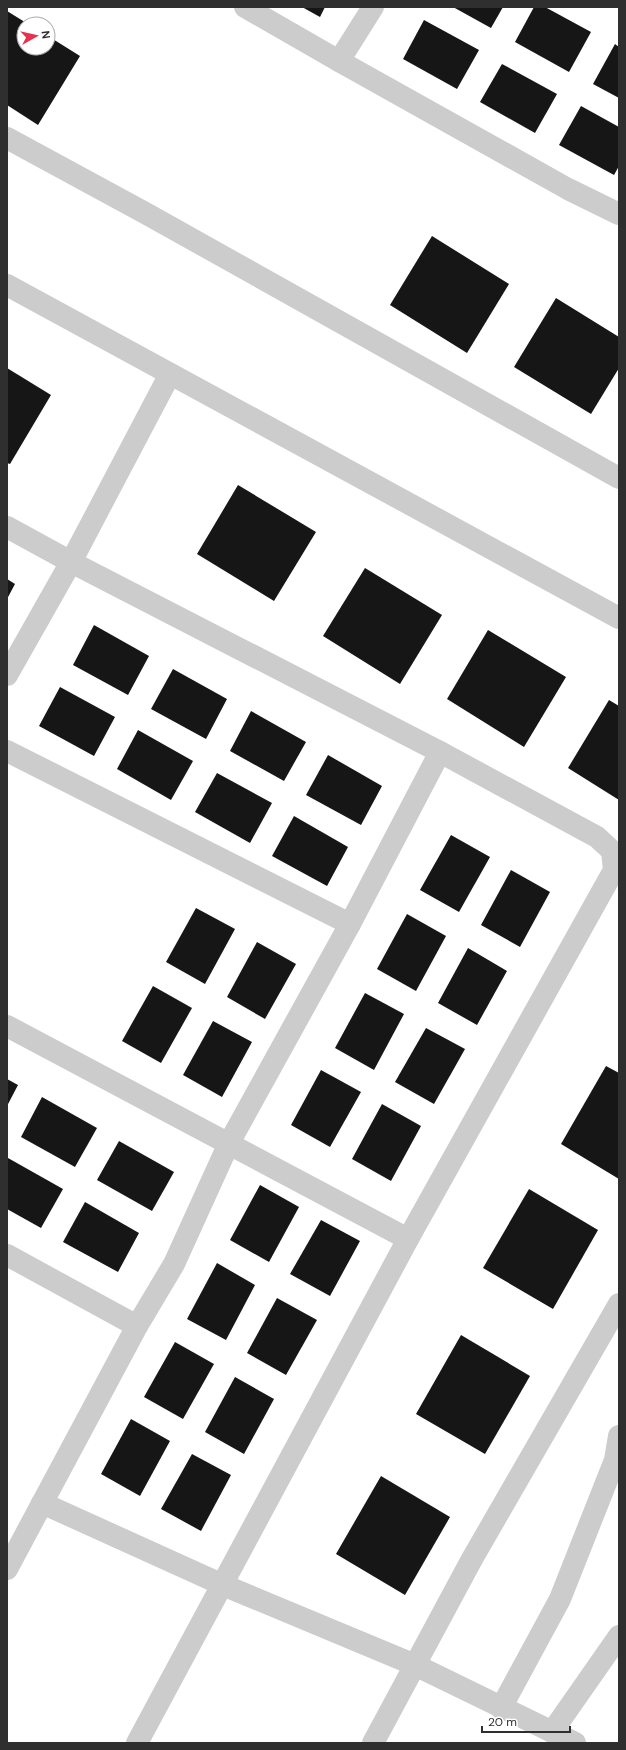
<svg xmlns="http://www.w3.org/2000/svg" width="626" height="1750" viewBox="0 0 626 1750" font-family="'DM Sans',sans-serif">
<rect width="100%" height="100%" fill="#fff"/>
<g fill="#161616">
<path d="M302 7H325L320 17Z"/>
<path d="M453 7H503L491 28Z"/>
<path d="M534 7H545L591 32 569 72 515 42Z"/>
<path d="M7 11 28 24H24V48H48V36L80 56 38 125 7 105Z"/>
<path d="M424 20 479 50 457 89 403 59Z"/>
<path d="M615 44 619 47V98L593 84Z"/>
<path d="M502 64 557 94 535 133 480 102Z"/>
<path d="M581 106 619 127V166L614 175 559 145Z"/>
<path d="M432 236 509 284 467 353 390 305Z"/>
<path d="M556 298 619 337V368L591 414 514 367Z"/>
<path d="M7 368 51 395 10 464 7 463Z"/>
<path d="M238 485 316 532 274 601 197 554Z"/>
<path d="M365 568 442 615 400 684 323 636Z"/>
<path d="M7 579 15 584 7 599Z"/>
<path d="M94 625 149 656 128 695 73 665Z"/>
<path d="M488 630 566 677 524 747 447 699Z"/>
<path d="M173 669 227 699 206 739 151 709Z"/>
<path d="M60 687 115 717 94 756 39 726Z"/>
<path d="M609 700 619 706V800L568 768Z"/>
<path d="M251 711 306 742 284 781 230 751Z"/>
<path d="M138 730 193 761 171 800 117 769Z"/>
<path d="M328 755 382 786 361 825 306 795Z"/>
<path d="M217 773 272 803 250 843 195 812Z"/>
<path d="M294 816 348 847 327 886 272 856Z"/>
<path d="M451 835 490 857 459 912 420 890Z"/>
<path d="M511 870 550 892 520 947 481 925Z"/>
<path d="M196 908 235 929 205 984 166 962Z"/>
<path d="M407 914 446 936 416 991 377 969Z"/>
<path d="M257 942 296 964 265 1019 227 997Z"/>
<path d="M468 948 507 971 477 1025 438 1003Z"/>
<path d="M153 986 192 1008 161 1063 122 1041Z"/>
<path d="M365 993 404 1014 374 1070 335 1048Z"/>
<path d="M213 1021 252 1042 222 1097 183 1075Z"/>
<path d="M426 1028 465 1049 434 1104 395 1082Z"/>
<path d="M606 1066 619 1073V1179L561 1144Z"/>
<path d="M321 1070 361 1092 330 1147 291 1125Z"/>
<path d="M7 1079 18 1085 7 1106Z"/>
<path d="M42 1097 97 1128 75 1167 21 1137Z"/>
<path d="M382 1104 421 1126 391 1181 352 1159Z"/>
<path d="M119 1141 174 1172 152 1211 97 1180Z"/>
<path d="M8 1158 63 1189 41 1228 7 1209Z"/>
<path d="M260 1185 299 1207 269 1262 230 1240Z"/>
<path d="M529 1189 598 1230 553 1309 483 1268Z"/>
<path d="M85 1202 139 1233 118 1272 63 1242Z"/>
<path d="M321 1220 360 1241 330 1296 290 1274Z"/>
<path d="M217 1263 255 1285 226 1340 187 1319Z"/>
<path d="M277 1298 317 1320 286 1375 247 1353Z"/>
<path d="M461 1335 530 1376 485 1454 416 1414Z"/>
<path d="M175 1342 214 1364 183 1419 144 1397Z"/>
<path d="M235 1377 274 1399 244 1454 205 1432Z"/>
<path d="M131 1419 170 1441 140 1496 101 1474Z"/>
<path d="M192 1454 231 1475 201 1531 161 1509Z"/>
<path d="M381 1476 450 1517 405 1595 336 1554Z"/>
</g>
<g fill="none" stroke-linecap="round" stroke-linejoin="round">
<g stroke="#ccc" stroke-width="22">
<path d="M245 7 339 61 568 189 619 214"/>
<path d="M339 61 373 7"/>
<path d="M7 138 147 214 619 478"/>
<path d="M7 285 619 618"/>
<path d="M7 527 71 562 440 752 597 837 612 851 614 870 408 1239 137 1743"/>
<path d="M7 675 71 562 170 374"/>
<path d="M7 751 350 924"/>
<path d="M7 1026 408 1239"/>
<path d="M7 1255 137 1326"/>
<path d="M42 1503 223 1585 415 1665 575 1743"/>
<path d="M7 1569 137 1326 174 1264 229 1143 350 924 440 752"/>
<path d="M501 1708 560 1599 615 1460 619 1436"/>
<path d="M552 1732 619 1636"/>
<path d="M373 1743 472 1559 619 1304"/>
</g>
</g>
<rect width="626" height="1750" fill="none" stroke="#2f2f2f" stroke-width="16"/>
<g transform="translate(36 36) rotate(82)"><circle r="19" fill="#ffffff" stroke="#acacac"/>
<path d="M0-3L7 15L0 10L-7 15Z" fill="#e5324f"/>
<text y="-6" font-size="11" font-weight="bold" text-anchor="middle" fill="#2f2f2f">N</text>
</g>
<path d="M482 1726v6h88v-6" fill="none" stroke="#2f2f2f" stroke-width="2"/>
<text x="488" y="1726" font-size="12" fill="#2f2f2f" stroke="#ffffff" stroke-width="3" paint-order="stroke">20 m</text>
</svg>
